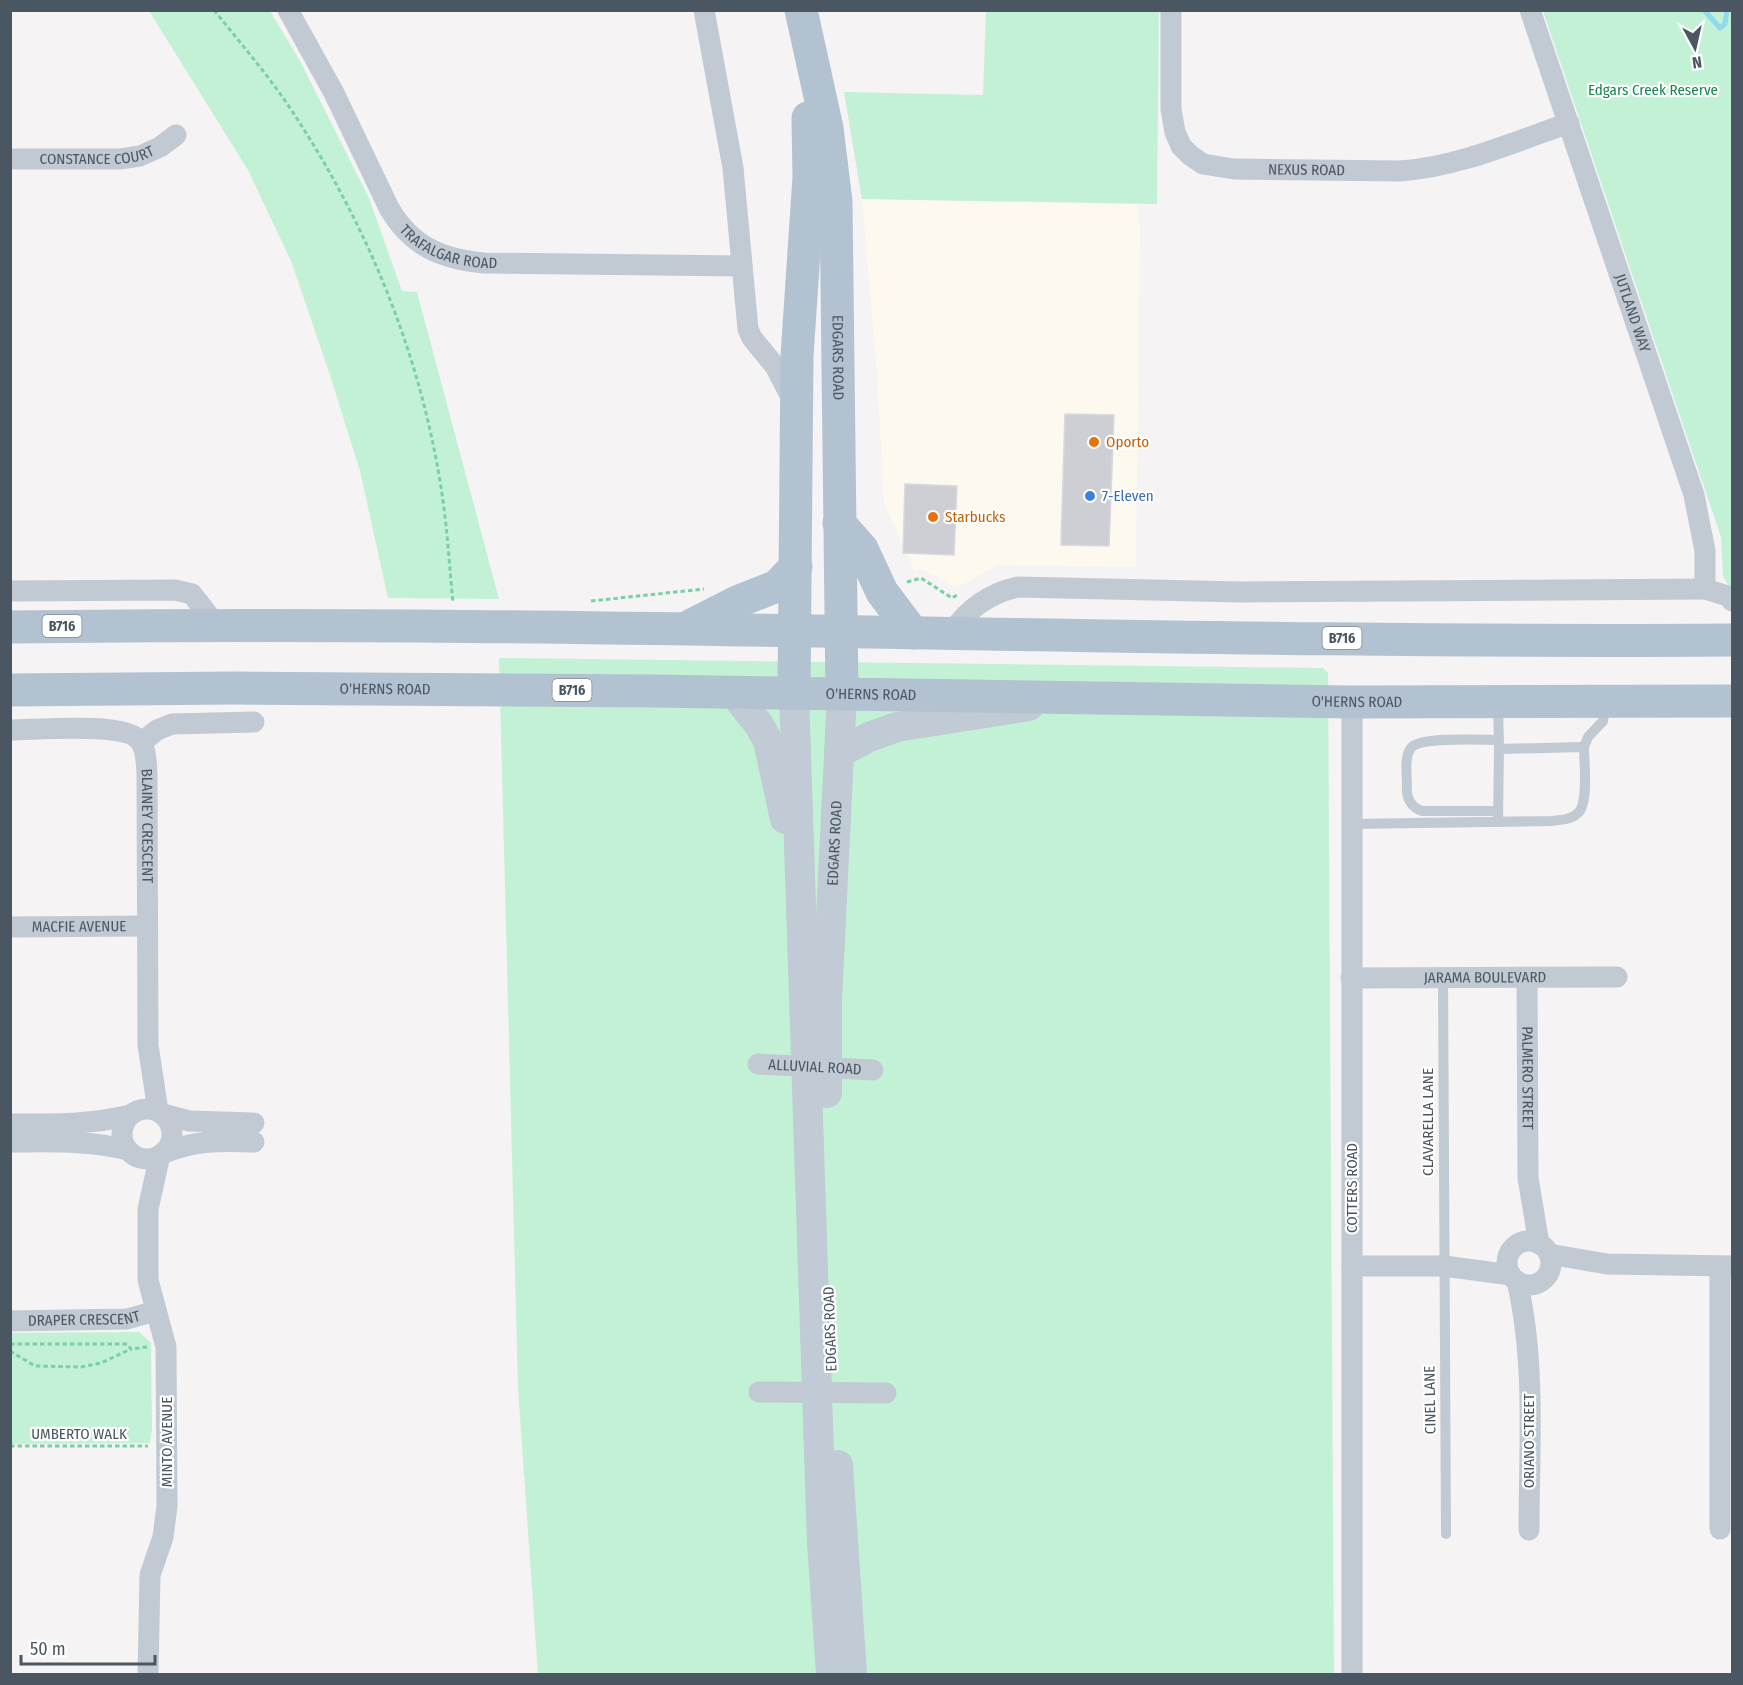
<svg xmlns="http://www.w3.org/2000/svg" width="1743" height="1685" viewBox="0 0 1743 1685" font-family="'Fira Sans Condensed',sans-serif">
<rect width="100%" height="100%" fill="#f5f3f3"/>
<path fill="#fdf9ef" d="M862 199 1137 204 1140 229 1136 567 998 565 956 588 921 569 915 571 884 503 877 373Z"/>
<g fill="#c3f1d5">
<path d="M149 11H270L299 59 369 198 402 291 417 292 499 599 388 598 360 471 329 372 291 261 248 170Z"/>
<path d="M986 11H1159L1157 204 862 199 844 92 983 95Z"/>
<path d="M1543 11H1732V592L1723 576 1721 537Z"/>
<path d="M499 658 1323 668 1328 673 1334 1674H538L518 1388Z"/>
<path d="M139 1332 151 1343 152 1430 150 1443 11 1444V1333Z"/>
</g>
<g fill="none" stroke-linecap="round" stroke-linejoin="round">
<path stroke="#90daee" stroke-width="5" d="M1704 10 1720 28 1725 24 1727 10"/>
</g>
<g fill="#cdcfd5" stroke="#d7d9de" stroke-width="1.5">
<path d="M1065 414 1114 415 1109 546 1061 545Z"/>
<path d="M905 484 957 486 954 555 903 553Z"/>
</g>
<g fill="none" stroke-linecap="round" stroke-linejoin="round">
<g stroke="#7ad0a6" stroke-width="3" stroke-dasharray="4.5 3" stroke-linecap="butt">
<path d="M214 10C241 44 269 76 292 111 366 223 418 348 440 481 447 522 449 562 453 603"/>
<path d="M907 582 921 578 952 598 959 594"/>
<path d="M591 601 704 589"/>
<path d="M10 1344H127L131 1349 147 1347"/>
<path d="M10 1351 35 1366 81 1367 101 1363 131 1349"/>
<path d="M10 1446H148"/>
</g>
<g stroke="#c1cad2" stroke-width="10">
<path d="M1498 705 1499 746"/>
<path d="M1584 747 1588 737 1603 721 1606 704"/>
<path d="M1498 811H1422C1410 807 1406 797 1407 785 1407 774 1404 757 1411 748 1420 736 1483 740 1499 740"/>
<path d="M1351 824 1551 821C1560 820 1571 820 1578 813 1589 803 1584 762 1584 747L1499 749 1498 822"/>
<path d="M1443 978 1446 1534"/>
</g>
<g stroke="#c1cad2" stroke-width="21">
<path id="s1" d="M288 10 334 93 389 208C411 246 441 259 484 263L742 266"/>
<path d="M704 10 733 168 748 329 752 338 775 366 793 401"/>
<path id="s2" d="M1171 10V109L1175 132 1181 146 1190 155 1203 164 1234 169 1400 171C1458 167 1514 142 1569 123"/>
<path id="s3" d="M1530 10 1694 495 1705 551V589L1728 596 1732 601"/>
<path id="s4" d="M10 159H120L140 156 160 147 176 135"/>
<path d="M10 591 175 590 192 594 216 625"/>
<path d="M951 633C967 610 989 593 1018 587L1241 592 1705 589"/>
<path id="s5" d="M10 730C37 730 121 722 138 739 147 747 146 762 147 774L148 1045 158 1111"/>
<path d="M141 743 157 730 172 724 254 722"/>
<path id="s6" d="M10 927 147 926"/>
<path id="s7" d="M1351 978 1617 977"/>
<path id="s8" d="M1527 978 1528 1178 1539 1244"/>
<path id="s9" d="M758 1064 873 1070"/>
<circle cx="147" cy="1134" r="25"/>
<path d="M163 1114 189 1121 254 1123"/>
<path d="M10 1124C51 1124 91 1125 130 1115"/>
<path d="M10 1142C50 1142 89 1140 128 1150"/>
<path d="M164 1153C196 1140 220 1141 254 1142"/>
<circle cx="1529" cy="1263" r="22"/>
<path d="M1549 1254 1607 1264 1732 1266"/>
<path d="M1352 1266H1444L1511 1275"/>
<path d="M1720 1266V1529"/>
<path d="M1517 1281C1536 1362 1529 1447 1529 1530"/>
<path id="s10" d="M10 1321 127 1319 156 1311"/>
<path d="M759 1392 886 1393"/>
<path d="M148 1674 150 1575 163 1537 167 1506 166 1347 148 1280V1209L160 1155"/>
<path d="M1352 1674V702"/>
</g>
<g stroke="#c1cbd6" stroke-width="30">
<path d="M733 692 759 725 768 741 785 819"/>
<path d="M794 693 822 1543 831 1674"/>
<path d="M839 753 869 737 897 727 1029 706"/>
<path id="s11" d="M827 1093V999L842 694"/>
<path d="M838 1465 852 1674"/>
</g>
<g stroke="#b3c2d1" stroke-width="33">
<path id="s12" d="M801 10 827 128 836 202 842 694"/>
<path d="M839 523 862 549 882 592 913 633"/>
<path d="M10 627C585 619 1158 644 1732 640"/>
<path d="M686 628 739 601 777 586 796 566"/>
<path id="s13" d="M10 690 236 688 653 691 1352 702 1732 701"/>
<path d="M794 693 797 356 809 177 808 118"/>
</g>
</g>
<g fill="#e8710a" stroke="#fff" stroke-width="2">
<circle cx="1094" cy="442" r="6"/>
<circle cx="933" cy="517" r="6"/>
</g>
<circle fill="#3f7fe0" stroke="#fff" stroke-width="2" cx="1090" cy="496" r="6"/>
<g text-anchor="middle" stroke-width="4.5" stroke-linejoin="round" paint-order="stroke">
<g fill="#fff" stroke="#808990" stroke-width="1.5">
<rect x="42.5" y="615" width="39" height="22" rx="4.5"/>
<rect x="1322.5" y="627" width="39" height="22" rx="4.5"/>
<rect x="552.5" y="679" width="39" height="22" rx="4.5"/>
</g>
<g font-size="14" font-weight="bold" fill="#4a5661">
<text x="62" y="631">B716</text>
<text x="1342" y="643">B716</text>
<text x="572" y="695">B716</text>
</g>
<g font-size="15" fill="#17864f" stroke="#fff">
<text x="1653" y="95">Edgars Creek Reserve</text>
</g>
<g font-size="15" fill="#4a5661" stroke="#fff">
<text dy="5" stroke="none"><textPath href="#s4" startOffset="87">CONSTANCE COURT</textPath></text>
<text dy="5" stroke="none"><textPath href="#s2" startOffset="270">NEXUS ROAD</textPath></text>
<text dy="5" stroke="none"><textPath href="#s1" startOffset="298">TRAFALGAR ROAD</textPath></text>
<text dy="5" stroke="none"><textPath href="#s3" startOffset="320">JUTLAND WAY</textPath></text>
<text dy="5" stroke="none"><textPath href="#s12" startOffset="351">EDGARS ROAD</textPath></text>
<text dy="5" stroke="none"><textPath href="#s13" startOffset="375">O'HERNS ROAD</textPath></text>
<text dy="5" stroke="none"><textPath href="#s13" startOffset="861">O'HERNS ROAD</textPath></text>
<text dy="5" stroke="none"><textPath href="#s13" startOffset="1347">O'HERNS ROAD</textPath></text>
<text dy="5" stroke="none"><textPath href="#s5" startOffset="219">BLAINEY CRESCENT</textPath></text>
<text dy="5" stroke="none"><textPath href="#s11" startOffset="250">EDGARS ROAD</textPath></text>
<text dy="5" stroke="none"><textPath href="#s6" startOffset="69">MACFIE AVENUE</textPath></text>
<text dy="5" stroke="none"><textPath href="#s7" startOffset="134">JARAMA BOULEVARD</textPath></text>
<text dy="5" stroke="none"><textPath href="#s9" startOffset="57">ALLUVIAL ROAD</textPath></text>
<text dy="5" stroke="none"><textPath href="#s8" startOffset="100">PALMERO STREET</textPath></text>
<text transform="translate(1428 1122) rotate(-90)" y="5">CLAVARELLA LANE</text>
<text transform="translate(1352 1188) rotate(-90)" y="5">COTTERS ROAD</text>
<text dy="5" stroke="none"><textPath href="#s10" startOffset="74">DRAPER CRESCENT</textPath></text>
<text transform="translate(830 1329) rotate(-92)" y="5">EDGARS ROAD</text>
<text transform="translate(1430 1400) rotate(-91)" y="5">CINEL LANE</text>
<text x="79" y="1439">UMBERTO WALK</text>
<text transform="translate(1529 1441) rotate(-90)" y="5">ORIANO STREET</text>
<text transform="translate(167 1442) rotate(-90)" y="5">MINTO AVENUE</text>
</g>
<g font-size="15" fill="#c56008" stroke="#fff" text-anchor="start">
<text x="1106" y="447">Oporto</text>
<text x="945" y="522">Starbucks</text>
</g>
<g font-size="15" fill="#366cbe" stroke="#fff" text-anchor="start">
<text x="1102" y="501">7-Eleven</text>
</g>
</g>
<rect width="1743" height="1685" fill="none" stroke="#4a5661" stroke-width="24"/>
<g transform="translate(1695 48) rotate(172)" stroke="#ffffff" stroke-width="4.5" paint-order="stroke">
<path d="M0-4.5L10 22L0 15L-10 22Z" fill="#4a5661"/>
<text y="-9" font-size="16" font-weight="bold" text-anchor="middle" fill="#4a5661">N</text>
</g>
<path d="M21 1655v9h134v-9" fill="none" stroke="#4a5661" stroke-width="3"/>
<text x="30" y="1655" font-size="18" fill="#4a5661" stroke="#ffffff" stroke-width="4.5" paint-order="stroke">50 m</text>
</svg>
